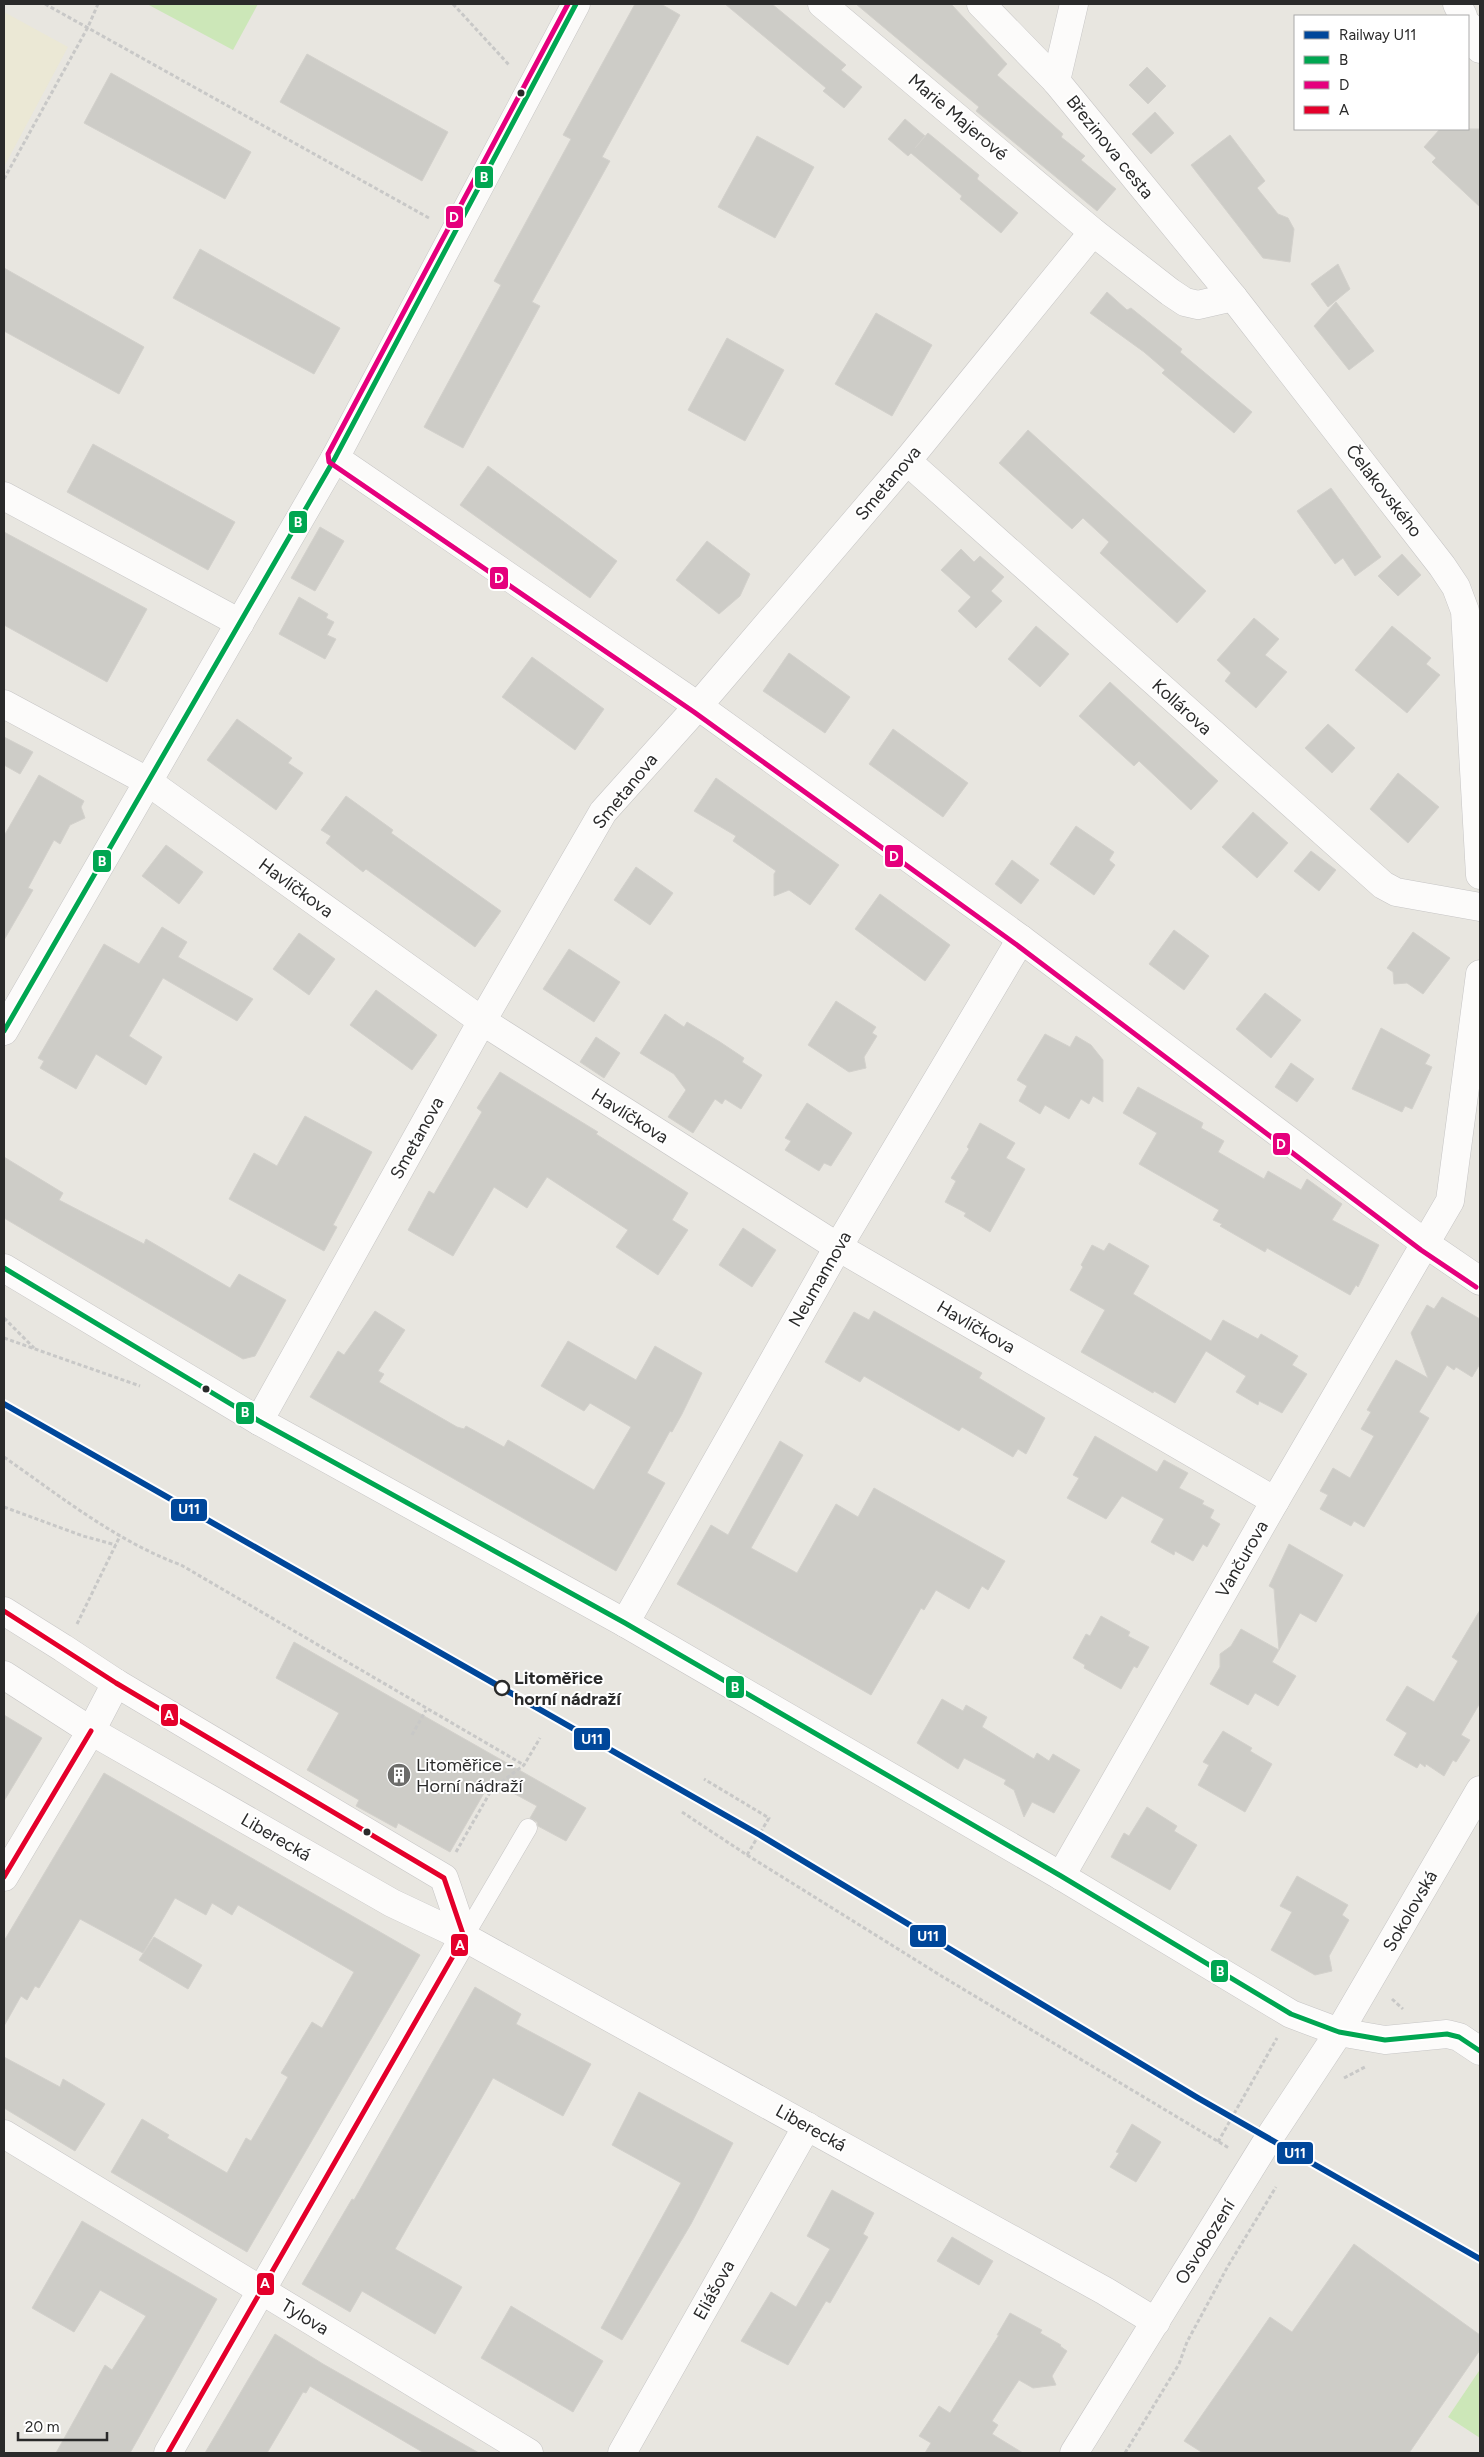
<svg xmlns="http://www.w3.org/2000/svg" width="1484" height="2457" viewBox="0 0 1484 2457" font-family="Figtree,sans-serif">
<rect width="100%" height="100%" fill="#e8e6e0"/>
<path fill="#ebe8d5" d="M4 12 68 47 4 167Z"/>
<g fill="#cce7b8">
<path d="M147 4H258L233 50Z"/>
<path d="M1479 2371 1480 2372V2438L1448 2417Z"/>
</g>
<g fill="#cdccc7" stroke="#d3d1cc">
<path d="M635 4H661L680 15 602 157 610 161 532 302 540 306 463 448 424 427 501 285 494 281 571 139 563 135Z"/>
<path d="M725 4H772L846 65 841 70 862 87 844 108 823 91 826 88Z"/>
<path d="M856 4H951L1007 64 997 75 1063 134 1061 137 1085 156 1081 160 1116 189 1097 211 976 111 979 107Z"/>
<path d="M307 54 448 132 422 181 280 102Z"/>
<path d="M1147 67 1166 86 1148 104 1129 85Z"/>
<path d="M111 73 251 152 225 199 84 123Z"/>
<path d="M1155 112 1174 133 1151 154 1132 134Z"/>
<path d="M905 119 925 136 915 148 928 133 979 175 977 179 1018 213 1001 233 960 199 962 196 911 153 908 156 888 139Z"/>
<path d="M1440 129H1480V207L1432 162 1436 158 1424 147Z"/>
<path d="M1230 135 1265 181 1257 188 1278 214 1288 218 1294 229 1290 262 1263 258 1191 165Z"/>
<path d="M757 136 814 167 775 238 718 207Z"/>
<path d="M200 249 340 328 314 374 173 298Z"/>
<path d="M1338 264 1350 289 1328 307 1311 284Z"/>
<path d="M4 268 144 347 119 394 4 331Z"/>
<path d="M1107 292 1127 310 1131 308 1182 349 1180 352 1252 412 1234 433 1162 373 1165 370 1144 352 1090 313Z"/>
<path d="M1336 302 1374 351 1349 370 1314 326Z"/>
<path d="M876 313 932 345 892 416 835 384Z"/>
<path d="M727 338 784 370 745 441 688 410Z"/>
<path d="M1028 430 1206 591 1177 623 1100 553 1109 542 1083 518 1072 529 999 463Z"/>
<path d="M93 444 235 522 208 570 67 492Z"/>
<path d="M488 466 617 561 590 598 460 505Z"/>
<path d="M1331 488 1381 557 1355 576 1343 558 1335 564 1297 511Z"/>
<path d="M320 527 344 541 315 591 291 578Z"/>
<path d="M4 532 147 609 107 682 4 625Z"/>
<path d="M707 541 750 574 740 596 719 614 676 580Z"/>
<path d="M961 549 974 562 980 556 1004 577 991 591 1002 601 976 628 958 611 971 597 941 570Z"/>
<path d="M1402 554 1421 575 1398 596 1378 576Z"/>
<path d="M299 597 328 614 326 618 334 622 327 635 336 639 325 659 279 634Z"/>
<path d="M1254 618 1279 639 1265 655 1287 672 1256 708 1225 681 1231 673 1217 660Z"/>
<path d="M1036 626 1069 654 1040 687 1008 659Z"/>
<path d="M1392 626 1431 658 1426 664 1440 675 1407 713 1355 670Z"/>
<path d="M789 653 850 697 825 733 763 691Z"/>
<path d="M532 657 604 709 575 750 502 697Z"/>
<path d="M1110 682 1218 781 1191 810 1139 761 1134 766 1079 716Z"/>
<path d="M237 719 292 758 288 763 303 773 276 810 207 760Z"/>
<path d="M1328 724 1355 748 1332 773 1305 748Z"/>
<path d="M893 729 968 783 943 817 869 764Z"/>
<path d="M4 737 33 752 20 774 4 765Z"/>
<path d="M1398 773 1439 807 1408 843 1370 809Z"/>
<path d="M39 775 84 801 81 807 85 818 70 825 60 844 54 840 28 888 33 890 4 940V836Z"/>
<path d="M716 778 839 865 810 905 789 890 774 896V874L776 871 733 841 736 836 694 811Z"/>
<path d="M346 796 393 830 391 833 501 911 475 947 366 869 363 872 326 843 331 836 321 830Z"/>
<path d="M1253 812 1288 843 1257 878 1222 847Z"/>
<path d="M1076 826 1114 852 1109 860 1115 865 1094 895 1050 864Z"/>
<path d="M166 845 203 872 179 904 142 876Z"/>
<path d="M1311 851 1336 870 1319 891 1294 871Z"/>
<path d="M1012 860 1039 880 1021 904 995 884Z"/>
<path d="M636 867 673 893 650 925 614 900Z"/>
<path d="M880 894 950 945 925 981 855 929Z"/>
<path d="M162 927 187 942 178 957 253 999 237 1021 163 978 129 1036 162 1057 146 1085 96 1054 76 1089 40 1068 44 1061 38 1058 104 944 139 964Z"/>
<path d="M1174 930 1209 956 1184 990 1149 964Z"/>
<path d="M1413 932 1450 958 1423 994 1407 983 1394 984 1393 972 1387 968Z"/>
<path d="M299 933 335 959 309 995 273 969Z"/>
<path d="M569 949 620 982 594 1022 543 989Z"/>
<path d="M376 990 437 1035 412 1070 350 1025Z"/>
<path d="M1265 993 1301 1020 1271 1058 1236 1029Z"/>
<path d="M836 1001 876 1027 872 1033 877 1036 864 1057 866 1068 849 1072 808 1045Z"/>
<path d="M665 1014 684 1027 687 1022 720 1042 744 1058 742 1062 762 1075 741 1109 725 1099 722 1104 715 1099 693 1133 668 1117 686 1090 674 1074 640 1053Z"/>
<path d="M1381 1028 1430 1055 1425 1064 1432 1067 1412 1109 1405 1106 1402 1112 1352 1089Z"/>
<path d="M1045 1034 1070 1047 1076 1036 1091 1045 1103 1060V1102L1093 1096 1089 1104 1081 1099 1069 1119 1045 1105 1040 1114 1019 1101 1027 1086 1017 1080Z"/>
<path d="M596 1037 620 1053 604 1078 580 1062Z"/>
<path d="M1291 1063 1314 1079 1297 1102 1275 1087Z"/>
<path d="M500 1072 598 1132 596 1134 688 1193 672 1220 688 1230 658 1275 616 1247 628 1230 547 1177 527 1208 494 1187 453 1256 408 1230 429 1191 434 1194 482 1112 477 1108Z"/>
<path d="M1138 1087 1203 1123 1201 1128 1224 1141 1218 1152 1264 1179 1268 1171 1301 1190 1307 1179 1342 1204 1332 1220 1379 1245 1358 1287 1356 1285 1350 1295 1267 1248 1265 1252 1220 1226 1222 1224 1213 1220 1219 1210 1139 1164 1157 1133 1123 1113Z"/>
<path d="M807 1103 852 1133 831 1166 824 1163 819 1171 785 1150 791 1141 785 1138Z"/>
<path d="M305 1116 372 1152 333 1225 337 1227 324 1251 229 1199 254 1153 277 1166Z"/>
<path d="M980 1123 1015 1143 1006 1158 1025 1169 990 1232 964 1216 966 1213 945 1202 956 1181 951 1178 969 1149 967 1147Z"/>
<path d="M4 1157 63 1193 59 1200 144 1244 146 1239 230 1288 239 1274 286 1300 255 1356 243 1359 4 1218Z"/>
<path d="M743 1228 776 1250 752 1287 719 1265Z"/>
<path d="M1109 1243 1149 1266 1133 1294 1211 1341 1223 1320 1258 1339 1261 1334 1298 1356 1292 1365 1307 1374 1282 1413 1259 1401 1258 1405 1236 1392 1246 1376 1206 1351 1175 1403 1154 1391 1153 1393 1081 1352 1105 1310 1070 1290 1083 1267 1081 1265 1092 1245 1104 1251Z"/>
<path d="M1442 1297 1480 1319V1364L1472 1377 1456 1367 1454 1370 1447 1365 1419 1412 1429 1418 1364 1527 1354 1521 1351 1526 1320 1509 1328 1495 1320 1491 1333 1468 1350 1478 1374 1436 1361 1429 1371 1412 1367 1410 1396 1360 1428 1378 1411 1333 1427 1305 1434 1309Z"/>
<path d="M375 1311 405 1330 378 1371 384 1374 379 1382 457 1427 464 1429 466 1426 504 1447 508 1440 594 1490 631 1427 590 1403 584 1411 541 1386 568 1341 636 1380 655 1346 702 1373 682 1414 672 1432 670 1431 647 1473 665 1483 616 1571 310 1397 338 1351 344 1355Z"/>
<path d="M874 1311 982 1373 979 1378 1045 1418 1026 1454 1018 1449 1013 1457 962 1427 959 1431 864 1376 860 1382 825 1362 854 1312 869 1320Z"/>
<path d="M1095 1436 1157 1472 1164 1460 1188 1473 1179 1488 1204 1501 1202 1504 1214 1510 1210 1518 1220 1524 1207 1547 1203 1544 1193 1561 1175 1551 1174 1555 1151 1542 1164 1519 1122 1496 1106 1519 1067 1498 1079 1478 1073 1475Z"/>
<path d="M780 1441 803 1455 751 1548 797 1573 836 1504 858 1517 874 1488 1005 1561 988 1590 982 1586 969 1609 936 1590 924 1610 921 1608 871 1695 677 1584 711 1525 728 1535Z"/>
<path d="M1289 1544 1343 1575 1316 1622 1300 1613 1279 1650 1274 1589 1269 1586Z"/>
<path d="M1480 1610V1703L1461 1735 1470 1740 1456 1762 1453 1760 1444 1776 1426 1764 1425 1767 1420 1763 1417 1768 1394 1755 1407 1733 1386 1720 1407 1686 1434 1702 1458 1661 1452 1657Z"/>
<path d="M1101 1616 1130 1632 1128 1636 1149 1647 1137 1668 1134 1666 1121 1689 1084 1668 1085 1665 1073 1658 1086 1634 1090 1636Z"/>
<path d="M1241 1629 1279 1650 1272 1662 1296 1676 1278 1706 1255 1693 1248 1705 1210 1684 1220 1667V1654L1231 1646Z"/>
<path d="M294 1642 586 1808 566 1841 538 1826 537 1822 530 1818 537 1806 491 1781 450 1852 398 1823 396 1828 356 1806 359 1800 307 1770 339 1713 276 1678Z"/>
<path d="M942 1699 963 1711 966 1705 987 1717 982 1727 1034 1759 1037 1753 1049 1761 1053 1754 1080 1770 1054 1813 1032 1802 1024 1817 1014 1790 1004 1784 1006 1780 964 1758 958 1769 917 1743Z"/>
<path d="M4 1715 42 1738 4 1801Z"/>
<path d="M1223 1731 1252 1748 1250 1751 1272 1764 1245 1812 1198 1785 1209 1765 1203 1762Z"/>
<path d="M104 1773 420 1955 247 2252 111 2172 142 2119 169 2135 167 2138 227 2173 246 2138 251 2141 288 2077 281 2073 312 2022 322 2028 354 1972 238 1905 232 1915 212 1903 206 1915 175 1898 143 1953 80 1919 39 1988 35 1986 27 2000 21 1996 4 2026V1941Z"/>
<path d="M1147 1807 1177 1826 1174 1831 1197 1845 1170 1890 1111 1857 1124 1833 1129 1836Z"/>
<path d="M1297 1876 1348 1905 1342 1915 1349 1920 1329 1956 1332 1971 1315 1975 1271 1950 1292 1912 1280 1906Z"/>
<path d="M154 1937 202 1965 188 1989 139 1960Z"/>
<path d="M475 1987 521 2014 516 2024 591 2064 563 2116 493 2078 395 2249 462 2287 435 2334 362 2291 350 2312 302 2284 352 2199 354 2200Z"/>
<path d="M4 2057 60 2087 63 2079 105 2104 75 2151 4 2108Z"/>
<path d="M639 2092 733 2143 691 2224 622 2340 601 2328 681 2183 612 2145Z"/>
<path d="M1132 2124 1161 2142 1136 2182 1110 2167 1119 2153 1116 2152Z"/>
<path d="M832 2190 874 2213 863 2234 868 2237 830 2303 826 2301 788 2365 741 2341 771 2292 796 2307 830 2249 807 2236Z"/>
<path d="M82 2221 217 2299 130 2453H56L105 2365 112 2370 146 2316 100 2290 74 2332 32 2308Z"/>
<path d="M952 2237 993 2261 979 2285 937 2261Z"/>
<path d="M1354 2244 1480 2335V2350L1409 2453H1203L1184 2441 1270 2317 1292 2332Z"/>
<path d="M511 2306 603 2361 573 2412 481 2358Z"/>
<path d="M1010 2313 1042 2330 1040 2333 1061 2345 1060 2346 1067 2351 1052 2376 1056 2385 1033 2388 1019 2380 992 2421 998 2425 992 2434 1023 2453H925L931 2443 919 2436 939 2406 950 2413 999 2335H997Z"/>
<path d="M275 2334 323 2364 479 2453H424L310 2386 306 2393 303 2392 267 2453H205Z"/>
</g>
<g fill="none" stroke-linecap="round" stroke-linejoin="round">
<g stroke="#c6c5c5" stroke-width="19">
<path id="lane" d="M464 1937 528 1828"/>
</g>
<g stroke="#c6c5c5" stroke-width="29">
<g id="street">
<path d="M822 4 1093 232 1170 292 1185 302 1198 305 1233 297"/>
<path d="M981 4 1056 81 1233 297 1442 566 1456 587 1465 611 1480 875"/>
<path d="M1457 4 1463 16"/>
<path d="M1468 25 1480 49"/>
<path d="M1056 81 1074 4"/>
<path d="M335 458 698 706 1021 939 1426 1244 1480 1281"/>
<path d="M907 461 1383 885 1396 892 1480 907"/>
<path d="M4 496 240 623"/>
<path d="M4 704 147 781 482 1021 838 1247 1275 1501"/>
<path d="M4 1031 335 458 576 4"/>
<path d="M4 1268 259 1421 625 1623 1061 1876 1291 2014 1339 2032 1385 2040 1447 2034 1459 2037 1480 2051"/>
<path d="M259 1421 482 1021 603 812 698 706 907 461 1093 232"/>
<path d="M4 1611 63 1648 116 1683 444 1878 464 1937"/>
<path d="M625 1623 838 1247 1021 939"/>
<path d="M4 1675 91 1731 392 1903 464 1937 1105 2291 1156 2322"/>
<path d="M1061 1876 1275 1501 1450 1201 1480 974"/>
<path d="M4 1877 91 1731 116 1683"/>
<path d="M4 2134 529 2453"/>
<path d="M168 2453 464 1937"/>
<path d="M622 2453 807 2126"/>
<path d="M1074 2453 1269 2138 1339 2032 1480 1790"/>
</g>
</g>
<g stroke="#c8c8c7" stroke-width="3" stroke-dasharray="4 2.5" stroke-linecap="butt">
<path d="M45 4 429 218"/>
<path d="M453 4 510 66"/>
<path d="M4 179 88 27 98 4"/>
<path d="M4 1318 34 1348"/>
<path d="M4 1338 140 1386"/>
<path d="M4 1457C60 1496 116 1541 181 1565L524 1765"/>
<path d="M4 1507 83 1536 116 1545"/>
<path d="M77 1624 120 1536"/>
<path d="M412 1735 426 1710"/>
<path d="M682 1812 747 1855 769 1818 704 1779"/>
<path d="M456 1852 492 1789 524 1765 540 1738"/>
<path d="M747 1855 943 1977 1229 2148"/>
<path d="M1392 1999 1403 2009"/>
<path d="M1344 2078 1365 2067"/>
<path d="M1218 2142 1277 2038"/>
<path d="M1125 2453 1179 2364 1187 2342 1228 2266 1276 2187"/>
</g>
<use href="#lane" stroke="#fcfbfa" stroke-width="18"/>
<use href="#street" stroke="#fcfbfa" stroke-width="28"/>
<g stroke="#fff" stroke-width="9">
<g id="bus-1">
<path d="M4 1031 335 458 576 4"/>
<path d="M4 1268 259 1421 625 1623 1061 1876 1291 2014 1339 2032 1385 2040 1447 2034 1459 2037 1480 2051"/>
</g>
</g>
<g stroke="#fff" stroke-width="9">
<path id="bus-2" d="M568 4 328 454 329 462 694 712 1017 945 1421 1250 1476 1287"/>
</g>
<g stroke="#fff" stroke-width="9">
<g id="bus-3">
<path d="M4 1611 116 1683 444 1878 464 1937 168 2453"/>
<path d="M4 1877 91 1731"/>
</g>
</g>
<use href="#bus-1" stroke="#00a651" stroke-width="5"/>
<use href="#bus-2" stroke="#e5007d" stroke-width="5"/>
<use href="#bus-3" stroke="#e4002b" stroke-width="5"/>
<g stroke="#fff" stroke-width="10">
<path id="rail-1" d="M4 1404 760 1835 1198 2098 1480 2259"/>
</g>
<use href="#rail-1" stroke="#00479a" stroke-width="6"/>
</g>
<defs>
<g id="building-disc" transform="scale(1.25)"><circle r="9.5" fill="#6c6c6a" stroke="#fff"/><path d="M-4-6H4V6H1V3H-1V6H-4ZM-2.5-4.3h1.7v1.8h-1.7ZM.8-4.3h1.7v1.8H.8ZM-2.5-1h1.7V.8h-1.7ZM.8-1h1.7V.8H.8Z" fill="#fff"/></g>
</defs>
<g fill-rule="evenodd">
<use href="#building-disc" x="399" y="1775"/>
</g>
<g fill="#2a2a2a" stroke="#fff" stroke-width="2">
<circle cx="521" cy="93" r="4.5"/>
<circle cx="206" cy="1389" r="4.5"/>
<circle cx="367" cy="1832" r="4.5"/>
</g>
<circle fill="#fff" stroke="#2a2a2a" stroke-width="2.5" cx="502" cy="1688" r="7"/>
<g text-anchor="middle" stroke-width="4" stroke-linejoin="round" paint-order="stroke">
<g font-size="18" fill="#2a2a2a" stroke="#fff">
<text transform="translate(958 117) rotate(40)" y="6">Marie Majerové</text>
<text transform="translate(1110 147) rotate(51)" y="6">Březinova cesta</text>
<text transform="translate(888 483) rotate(-50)" y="6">Smetanova</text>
<text transform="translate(1384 491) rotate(52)" y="6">Čelakovského</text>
<text transform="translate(1182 707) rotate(42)" y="6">Kollárova</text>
<text transform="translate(625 791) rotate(-51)" y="6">Smetanova</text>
<text transform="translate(296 888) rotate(36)" y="6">Havlíčkova</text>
<text transform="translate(630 1116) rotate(32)" y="6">Havlíčkova</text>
<text transform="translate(417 1138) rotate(-61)" y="6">Smetanova</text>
<text transform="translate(820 1279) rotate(-60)" y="6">Neumannova</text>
<text transform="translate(976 1327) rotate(30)" y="6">Havlíčkova</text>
<text transform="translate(1242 1559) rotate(-60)" y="6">Vančurova</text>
<text transform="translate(276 1837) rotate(30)" y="6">Liberecká</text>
<text transform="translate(1410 1911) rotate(-60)" y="6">Sokolovská</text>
<text transform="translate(811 2128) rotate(29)" y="6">Liberecká</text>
<text transform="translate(1205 2242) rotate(-58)" y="6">Osvobození</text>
<text transform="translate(714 2290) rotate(-61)" y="6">Eliášova</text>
<text transform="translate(305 2317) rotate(31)" y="6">Tylova</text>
</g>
<g font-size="18" font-weight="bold" fill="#2a2a2a" stroke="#fff" text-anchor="start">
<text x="514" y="1684">Litoměřice<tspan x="514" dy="21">horní nádraží</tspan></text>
</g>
<g font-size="18" fill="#2a2a2a" stroke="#fff" text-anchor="start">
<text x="416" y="1771">Litoměřice -<tspan x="416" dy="21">Horní nádraží</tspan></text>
</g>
</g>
<g stroke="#fff" stroke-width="2">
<rect x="474" y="165" width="20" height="24" rx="5" fill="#00a651"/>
<rect x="445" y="205" width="19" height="24" rx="5" fill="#e5007d"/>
<rect x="288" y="510" width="20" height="24" rx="5" fill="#00a651"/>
<rect x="489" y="566" width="20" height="24" rx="5" fill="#e5007d"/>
<rect x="884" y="844" width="20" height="24" rx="5" fill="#e5007d"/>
<rect x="92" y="849" width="20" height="24" rx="5" fill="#00a651"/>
<rect x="1272" y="1132" width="19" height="24" rx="5" fill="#e5007d"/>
<rect x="235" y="1401" width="20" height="24" rx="5" fill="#00a651"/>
<rect x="170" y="1498" width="38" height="24" rx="5" fill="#00479a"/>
<rect x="725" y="1675" width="20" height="24" rx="5" fill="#00a651"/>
<rect x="160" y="1703" width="19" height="24" rx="5" fill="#e4002b"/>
<rect x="573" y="1727" width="38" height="24" rx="5" fill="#00479a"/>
<rect x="909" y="1924" width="38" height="24" rx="5" fill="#00479a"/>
<rect x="450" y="1933" width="19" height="24" rx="5" fill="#e4002b"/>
<rect x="1210" y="1959" width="19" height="24" rx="5" fill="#00a651"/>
<rect x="1276" y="2141" width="38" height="24" rx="5" fill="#00479a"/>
<rect x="256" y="2272" width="19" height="24" rx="5" fill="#e4002b"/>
</g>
<g font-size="14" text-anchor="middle" font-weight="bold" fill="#fff">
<text x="484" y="182">B</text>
<text x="454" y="222">D</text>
<text x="298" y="527">B</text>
<text x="499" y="583">D</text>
<text x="894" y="861">D</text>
<text x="102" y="866">B</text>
<text x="1281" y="1149">D</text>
<text x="245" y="1417">B</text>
<text x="189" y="1514">U11</text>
<text x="735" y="1692">B</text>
<text x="169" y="1720">A</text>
<text x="592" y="1744">U11</text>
<text x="928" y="1941">U11</text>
<text x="460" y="1950">A</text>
<text x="1220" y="1976">B</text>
<text x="1295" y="2158">U11</text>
<text x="265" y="2288">A</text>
</g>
<rect width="1484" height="2457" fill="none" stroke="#2a2a2a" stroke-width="10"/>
<rect x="1294" y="15" width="175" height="115" fill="#ffffff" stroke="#aaaaaa"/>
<rect x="1304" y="31" width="25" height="8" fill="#00479a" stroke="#aaaaaa"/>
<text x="1339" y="40" font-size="15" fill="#2a2a2a">Railway U11</text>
<rect x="1304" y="56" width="25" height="8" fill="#00a651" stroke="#aaaaaa"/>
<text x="1339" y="65" font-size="15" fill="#2a2a2a">B</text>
<rect x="1304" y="81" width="25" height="8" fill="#e5007d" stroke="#aaaaaa"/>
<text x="1339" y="90" font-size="15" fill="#2a2a2a">D</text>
<rect x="1304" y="106" width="25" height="8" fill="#e4002b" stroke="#aaaaaa"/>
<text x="1339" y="115" font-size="15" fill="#2a2a2a">A</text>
<path d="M18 2432v8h89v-8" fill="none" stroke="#2a2a2a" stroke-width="2.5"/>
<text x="25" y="2432" font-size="15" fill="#2a2a2a" stroke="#ffffff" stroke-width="4" paint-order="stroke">20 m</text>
</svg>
